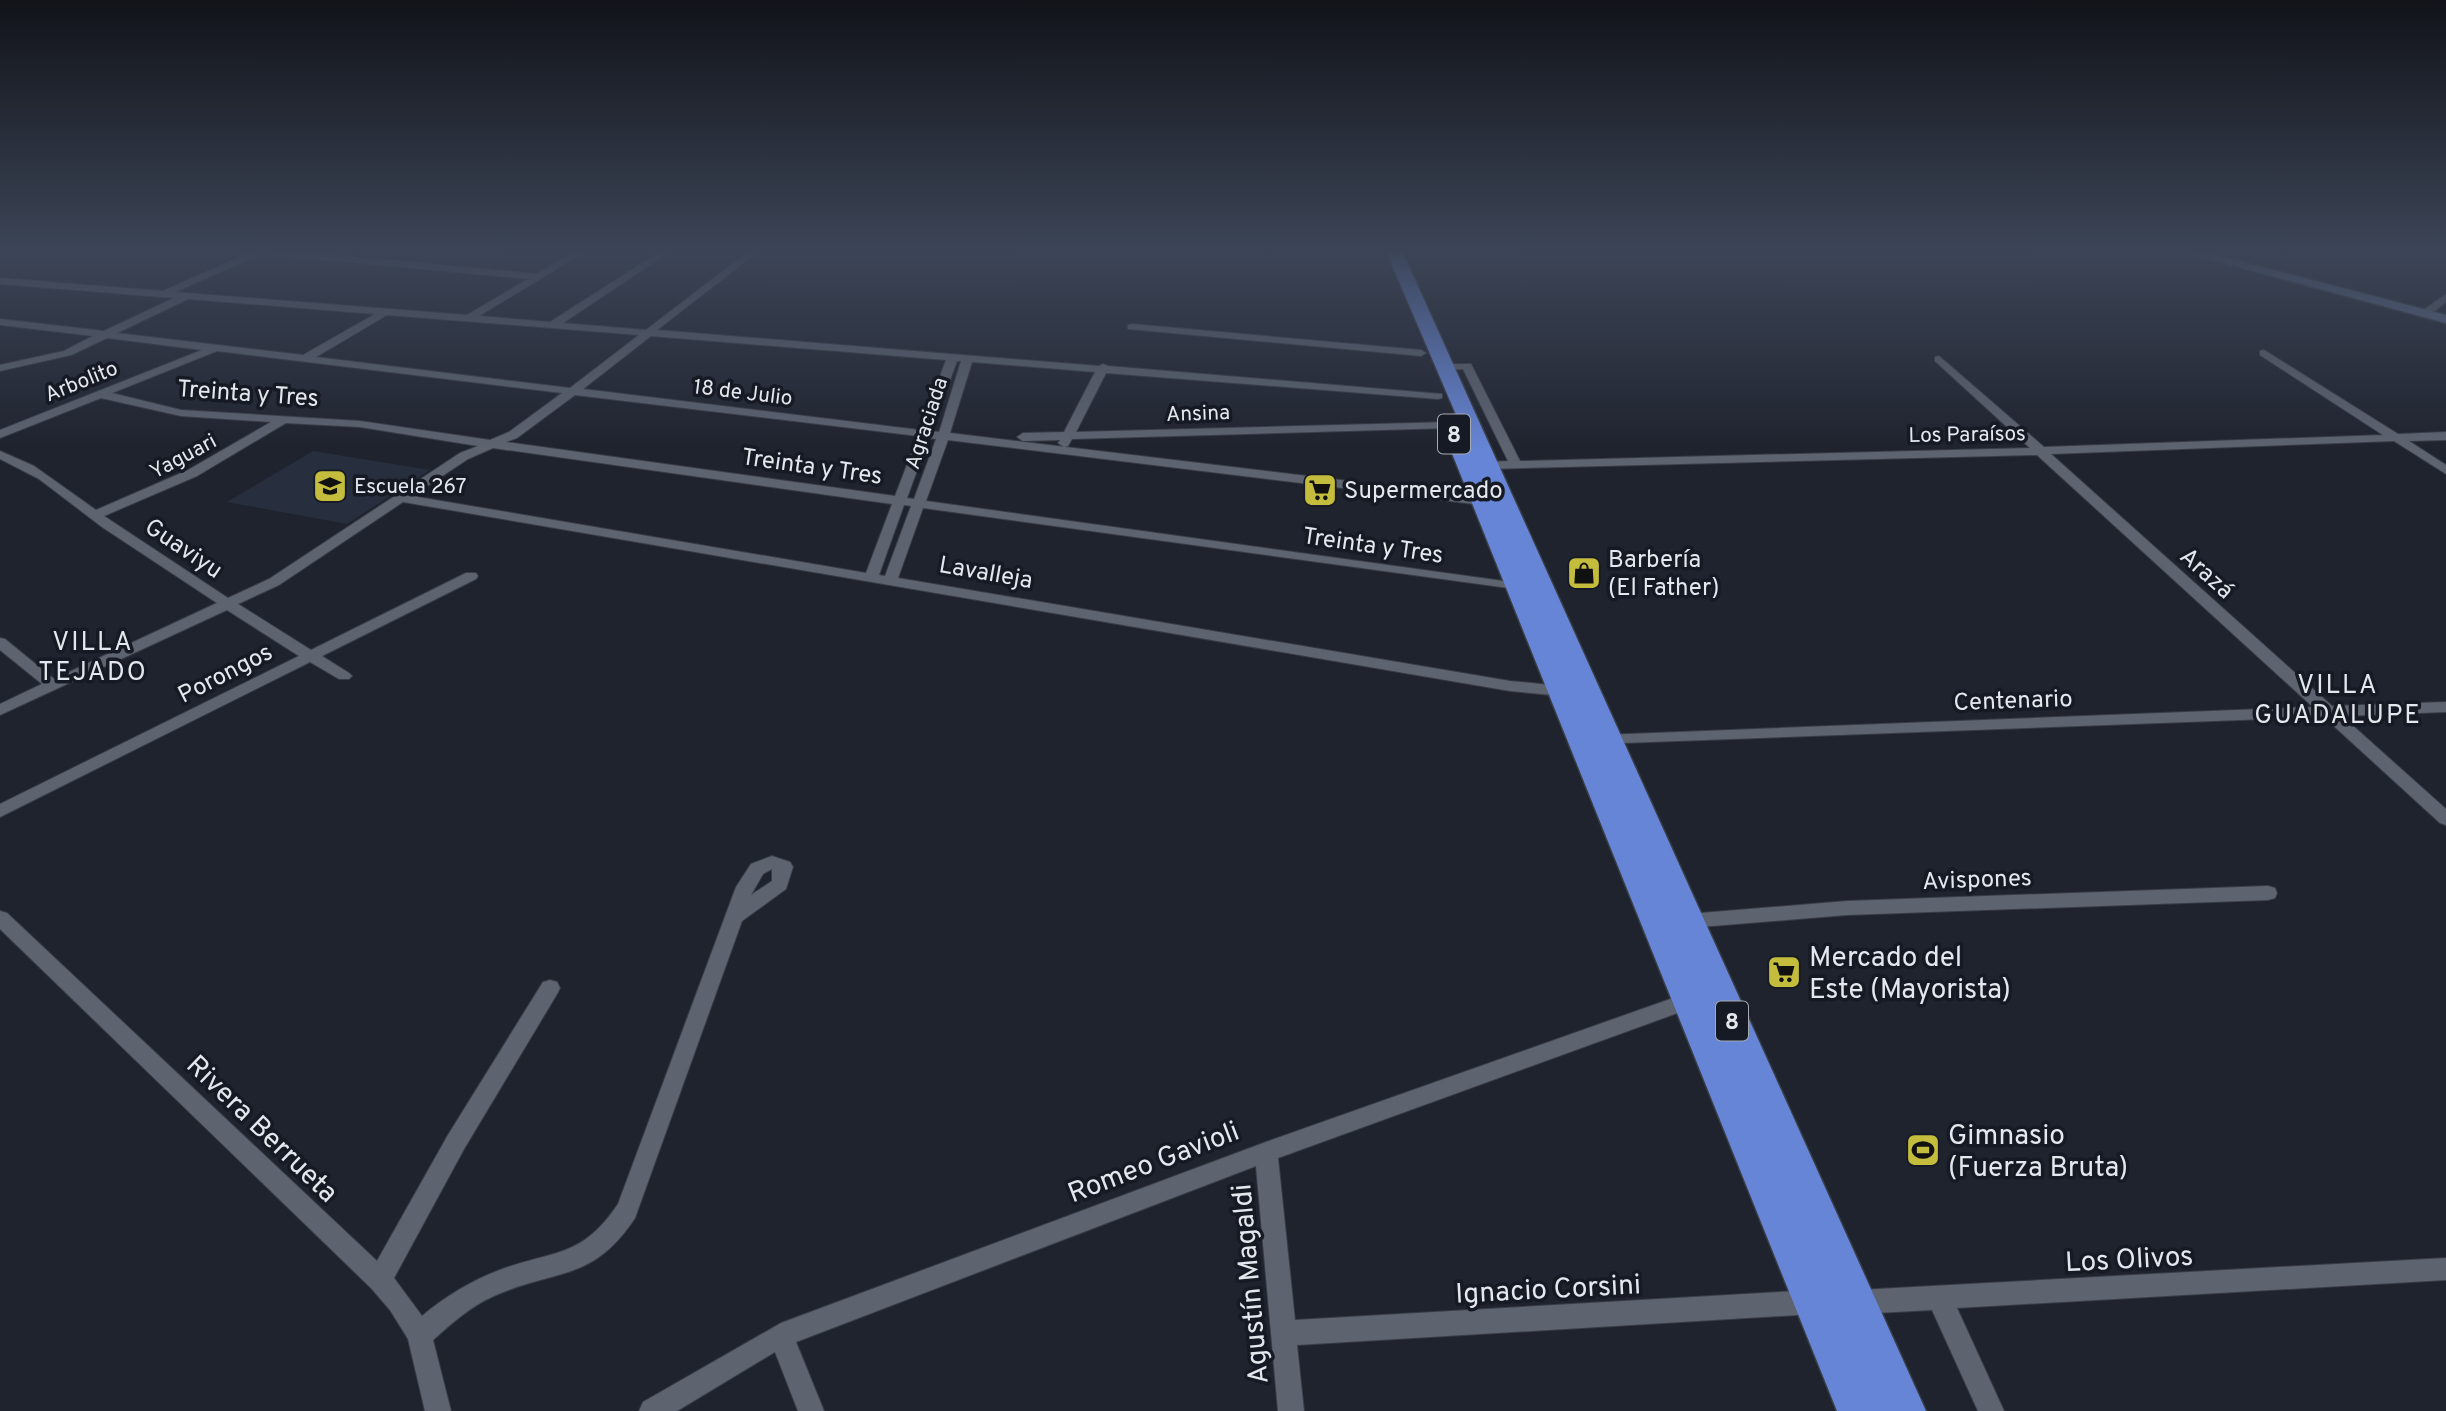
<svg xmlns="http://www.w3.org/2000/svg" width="2446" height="1411" viewBox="0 0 2446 1411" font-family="Overpass,sans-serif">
<rect width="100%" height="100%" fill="#1f232e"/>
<path fill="#272e3d" d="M313 451 430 470 347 524 227 502Z"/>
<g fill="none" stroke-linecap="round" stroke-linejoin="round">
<g stroke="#393d46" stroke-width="2">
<g id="street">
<path d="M253 251H295L537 274 575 251H586L479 316 550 322 661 251H671L563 323 646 330 749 251H759L657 330 1099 366 1103 364 1108 366 1442 394V398L1438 399 1106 373 1076 432 1451 422 1457 425 1451 428 1072 439 1068 446 1064 447 1058 443 1060 440 1023 441 1017 437 1023 433 1064 432 1095 372 972 362 950 433 1482 497 1488 501 1482 505 948 440 926 501 1518 583 1523 584 1525 587 1523 590 923 508 898 578 1510 681 1561 686 1569 691 1561 696 1510 691 403 502 279 585 238 604 311 650 466 573H476L478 576 476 579 322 656 349 673 352 676 349 679H339L310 662 0 817V804L299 656 227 610 0 715V704L42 684 0 650V638L5 639 54 679 217 603 102 527 39 479 0 459V451L34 466 96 510 188 470 271 422 181 416 101 398 0 438V430L202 350 107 338 71 355 0 371V365L64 351 93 336 0 325V319L104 331 174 298 0 284V278L163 291ZM263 253 264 254 528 279 467 315 175 292ZM188 299 375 314 303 355 117 333ZM387 315 639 335 570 388 316 357ZM651 336 946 360 920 430 583 389ZM217 351 562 393 509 432 490 440 360 421 181 410 112 393ZM957 361H961L941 426 939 432 931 431ZM575 395 918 436 895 496 506 442 517 438ZM286 423 360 427 478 446 460 453 269 579 228 598 104 516 197 476ZM929 438 936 439 914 499 907 498ZM493 448 892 504 866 573 412 496 468 459ZM904 505 911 506 885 576 879 575Z"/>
<path d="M2446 294V302L2430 315H2422V311Z"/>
<path d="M1132 324 1421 350 1426 353 1421 356 1128 329V325Z"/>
<path d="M2264 350 2398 434 2446 432V440L2409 441 2446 465V474L2394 441 2051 454 2332 706 2446 702V712L2342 716 2446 809V825L2440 823 2324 717 1596 744 1594 740 1602 735 2313 707 2037 455 1489 469 1485 468V462L1508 461 1463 369 1444 370 1439 367 1444 364H1471L1520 461 2030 448 1935 361V357L1939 356 2044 447 2383 435 2260 355V351Z"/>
<path d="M772 856 790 862 793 867 786 889 742 921 635 1218C592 1283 556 1268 494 1296 471 1306 452 1323 433 1340L451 1411H425L408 1339 390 1310 371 1288 0 929V911L7 913 377 1261 448 1135 543 982 550 980 557 982 560 988 557 994 464 1149 394 1278 422 1316C447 1295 474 1279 505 1268 558 1250 583 1256 618 1204L736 887 751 864ZM772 869V881L751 895 763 874Z"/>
<path d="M2268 886 2275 888 2277 893 2275 898 2268 900 1847 915 1688 928 1681 926 1679 921 1681 916 1688 914 1847 901Z"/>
<path d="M1690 992 1697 994 1700 1000 1697 1006 1278 1158 1295 1320 1814 1290 1823 1294 1826 1302 1823 1310 1814 1314 1297 1345 1304 1411H1278L1256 1166 796 1342 824 1411H798L775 1352 677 1411H639L643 1402 781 1323 1266 1142Z"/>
<path d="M2446 1258V1280L1957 1308 2004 1411H1978L1932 1310 1858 1314 1849 1310 1846 1302 1849 1294 1858 1290Z"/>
</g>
</g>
<g stroke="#393d46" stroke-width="3">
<path id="secondary" d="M2179 251H2200L2446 315V323Z"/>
</g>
<g stroke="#393d46" stroke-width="3">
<path id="highway" d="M1386 251H1402L1926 1411H1837L1439 421 1442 417H1457Z"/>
</g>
<use href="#street" fill="#5d636f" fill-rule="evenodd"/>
<use href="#secondary" fill="#606d8e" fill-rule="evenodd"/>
<use href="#highway" fill="#6685d6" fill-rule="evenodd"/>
</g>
<linearGradient id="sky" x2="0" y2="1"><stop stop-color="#111319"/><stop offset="0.56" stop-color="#3c4557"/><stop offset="1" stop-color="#3c4557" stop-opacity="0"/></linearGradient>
<rect width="2446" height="449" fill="url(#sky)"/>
<defs>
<g id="school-square" transform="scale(1.75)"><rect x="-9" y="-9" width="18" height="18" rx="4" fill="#c4bc3d" stroke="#161a24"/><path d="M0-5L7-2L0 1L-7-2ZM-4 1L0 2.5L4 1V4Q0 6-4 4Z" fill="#111"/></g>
<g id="supermarket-square" transform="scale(1.75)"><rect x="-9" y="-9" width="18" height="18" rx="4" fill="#c4bc3d" stroke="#161a24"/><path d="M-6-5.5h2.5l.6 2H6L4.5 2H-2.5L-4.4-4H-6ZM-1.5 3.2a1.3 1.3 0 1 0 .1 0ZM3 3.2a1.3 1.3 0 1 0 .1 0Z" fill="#111"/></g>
<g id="shop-square" transform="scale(1.75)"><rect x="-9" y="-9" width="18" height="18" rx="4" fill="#c4bc3d" stroke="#161a24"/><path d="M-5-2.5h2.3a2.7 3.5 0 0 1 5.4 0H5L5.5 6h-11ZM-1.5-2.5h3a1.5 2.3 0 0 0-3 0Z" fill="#111"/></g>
<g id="stadium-square" transform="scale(1.75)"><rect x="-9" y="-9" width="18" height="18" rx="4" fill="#c4bc3d" stroke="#161a24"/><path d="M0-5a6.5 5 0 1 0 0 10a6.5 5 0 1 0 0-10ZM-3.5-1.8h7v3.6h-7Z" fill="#111"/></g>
</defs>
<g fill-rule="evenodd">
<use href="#school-square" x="330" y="486"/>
<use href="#supermarket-square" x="1320" y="490"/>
<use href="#shop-square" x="1584" y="573"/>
<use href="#supermarket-square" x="1784" y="972"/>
<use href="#stadium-square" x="1923" y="1150"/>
</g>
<g text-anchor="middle" stroke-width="7" stroke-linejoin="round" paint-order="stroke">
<g font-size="21" fill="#e4e7ee" stroke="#161a24">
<text transform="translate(81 381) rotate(-22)" y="7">Arbolito</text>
<text transform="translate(743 392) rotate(7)" y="7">18 de Julio</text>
<text transform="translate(1198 413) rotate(-2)" y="7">Ansina</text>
<text transform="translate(926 423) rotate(-72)" y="7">Agraciada</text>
<text transform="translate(1967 434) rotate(-1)" y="7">Los Paraísos</text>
<text transform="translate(183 456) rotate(-28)" y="7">Yaguari</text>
</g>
<g font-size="21" fill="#e4e7ee" stroke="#161a24" text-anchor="start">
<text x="354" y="493">Escuela 267</text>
</g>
<g fill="#161a24" stroke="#a6aab1" stroke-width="2">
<rect x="1438" y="414.5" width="32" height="39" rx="5"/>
<rect x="1716" y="1001.5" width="32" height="39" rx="5"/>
</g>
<g font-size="23" font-weight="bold" fill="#e4e7ee">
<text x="1454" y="442">8</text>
<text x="1732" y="1029">8</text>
</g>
<g font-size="24" fill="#e4e7ee" stroke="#161a24">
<text transform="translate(248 393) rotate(4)" y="8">Treinta y Tres</text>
<text transform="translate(812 466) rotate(8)" y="8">Treinta y Tres</text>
<text transform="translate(1373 545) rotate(8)" y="8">Treinta y Tres</text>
<text transform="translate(184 548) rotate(34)" y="8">Guaviyu</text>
<text transform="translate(986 572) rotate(10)" y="8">Lavalleja</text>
<text transform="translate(2207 573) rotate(42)" y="8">Arazá</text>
<text transform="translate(225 673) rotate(-27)" y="8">Porongos</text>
<text transform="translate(2013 700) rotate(-2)" y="8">Centenario</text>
<text transform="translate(1977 879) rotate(-2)" y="8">Avispones</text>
</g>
<g font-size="24" fill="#e4e7ee" stroke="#161a24" text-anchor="start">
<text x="1344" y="498">Supermercado</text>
<text x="1608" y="567">Barbería<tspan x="1608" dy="28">(El Father)</tspan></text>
</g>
<g font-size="26" letter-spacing="2" fill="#e4e7ee" stroke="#161a24">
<text x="93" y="650">VILLA<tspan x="93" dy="30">TEJADO</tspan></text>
<text x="2338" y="693">VILLA<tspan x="2338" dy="30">GUADALUPE</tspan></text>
</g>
<g font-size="28" fill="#e4e7ee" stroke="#161a24" text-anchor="start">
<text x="1809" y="966">Mercado del<tspan x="1809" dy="32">Este (Mayorista)</tspan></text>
<text x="1948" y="1144">Gimnasio<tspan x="1948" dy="32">(Fuerza Bruta)</tspan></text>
</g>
<g font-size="28" fill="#e4e7ee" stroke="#161a24">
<text transform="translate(263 1128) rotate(44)" y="10">Rivera Berrueta</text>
<text transform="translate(1153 1161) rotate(-21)" y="10">Romeo Gavioli</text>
<text transform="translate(2129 1258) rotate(-3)" y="10">Los Olivos</text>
<text transform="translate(1249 1284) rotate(-95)" y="10">Agustín Magaldi</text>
<text transform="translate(1548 1288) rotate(-3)" y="10">Ignacio Corsini</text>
</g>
</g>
</svg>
